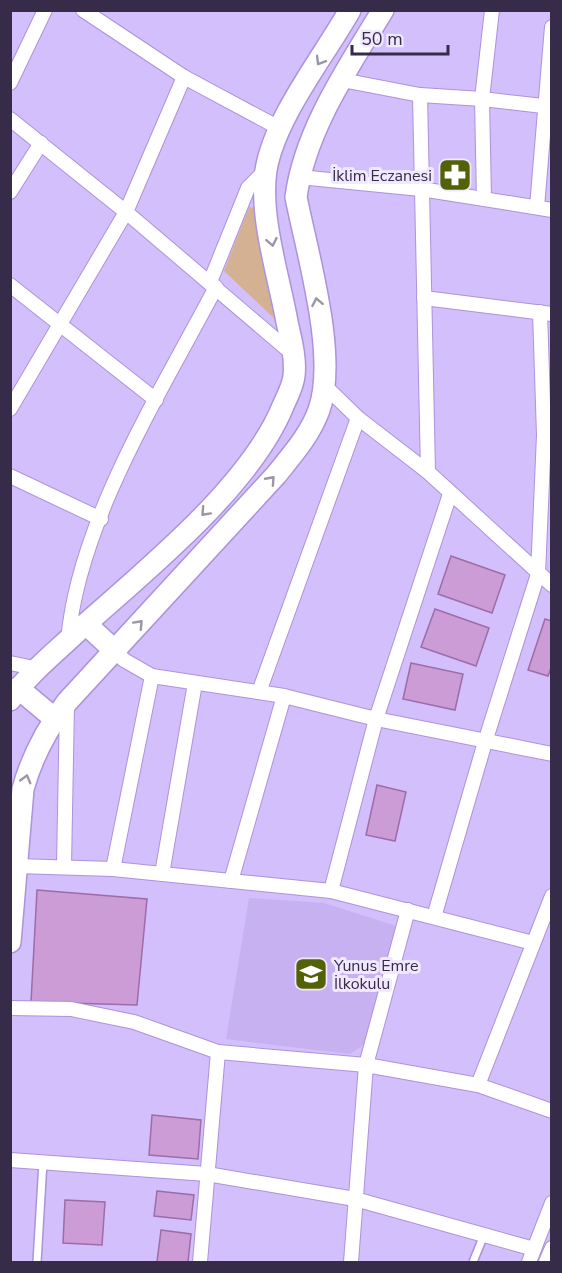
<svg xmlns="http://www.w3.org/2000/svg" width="562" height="1273" viewBox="0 0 562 1273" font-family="'Nunito Sans',sans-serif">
<rect width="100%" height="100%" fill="#d3bffb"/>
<path fill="#c7b1f1" d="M249 898 324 903 396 926 375 1022 365 1044 350 1054 226 1039Z"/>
<path fill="#d5b194" d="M249 207 257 208 278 322 224 271Z"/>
<g fill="#cb9cd6" stroke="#9d6ca9" stroke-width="1.5">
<path d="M451 556 505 575 492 613 438 594Z"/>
<path d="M435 609 489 628 476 666 421 647Z"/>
<path d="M545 619 552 621V665L548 676 528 670Z"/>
<path d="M411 663 463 674 455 710 403 699Z"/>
<path d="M377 785 406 792 395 841 366 835Z"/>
<path d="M37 890 147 899 137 1005 31 1002Z"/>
<path d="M152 1115 201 1120 198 1159 149 1155Z"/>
<path d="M157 1191 194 1195 191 1220 154 1216Z"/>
<path d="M65 1200 105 1202 102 1245 63 1243Z"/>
<path d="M161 1230 191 1234 188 1262H157Z"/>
</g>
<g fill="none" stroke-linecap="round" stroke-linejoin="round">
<g stroke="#ac93db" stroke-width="10">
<g id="lane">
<path d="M37 1262 43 1162"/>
<path d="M473 1262 484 1235"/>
</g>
</g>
<g stroke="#ac93db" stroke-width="16">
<g id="street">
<path d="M83 10 184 77 281 129"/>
<path d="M342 80 420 95 428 472"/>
<path d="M10 83 45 10"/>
<path d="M420 95 482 99 552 107"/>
<path d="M10 119 126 212 294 355"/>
<path d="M299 177 421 189 552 210"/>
<path d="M10 192 41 143"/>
<path d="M484 199 482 99 492 10"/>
<path d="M537 207 552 27"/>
<path d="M210 282 248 188 266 170"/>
<path d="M10 285 156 400"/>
<path d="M424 298 552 314"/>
<path d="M325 386 358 418 428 472 552 585"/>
<path d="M10 409 126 212 184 77"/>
<path d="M10 476 101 519"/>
<path d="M68 641C78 522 161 392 216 287"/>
<path d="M115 651 124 660 152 676 284 696 376 719 552 754"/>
<path d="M10 663 39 669"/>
<path d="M259 692 358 418"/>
<path d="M16 866 113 869 331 891 533 943"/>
<path d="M64 866 67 704"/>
<path d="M113 869 152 676"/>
<path d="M162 874 195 683"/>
<path d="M231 881 284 696"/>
<path d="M331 891 376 719 450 494"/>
<path d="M434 917 485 742 538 574 544 435 540 312"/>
<path d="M10 1008 71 1009 134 1022 218 1052 366 1065 478 1085 552 1111"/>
<path d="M478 1085 552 896"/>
<path d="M10 1160 207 1174 355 1199 534 1249"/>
<path d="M200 1262 218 1052"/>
<path d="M351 1262 366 1065 408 910"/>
<path d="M529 1262 552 1203"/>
<path d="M546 1262 552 1248"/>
</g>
</g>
<g stroke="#ac93db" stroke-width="24">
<g id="primary">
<path d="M86 624 115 651"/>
<path d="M18 688 55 719"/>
<path d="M10 700C28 674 57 651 80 629 145 571 250 487 283 406 287 397 293 386 294 376 296 358 291 340 287 322 279 277 259 216 266 170 275 117 323 58 350 10"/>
<path d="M10 942 23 789C32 756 46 730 67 702L276 475C292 455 310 435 319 410 338 356 307 253 296 197 305 130 348 68 383 10"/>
</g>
</g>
<use href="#lane" stroke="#fff" stroke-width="7"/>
<use href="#street" stroke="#fff" stroke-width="14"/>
<use href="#primary" stroke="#fff" stroke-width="21"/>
</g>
<defs><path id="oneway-chevron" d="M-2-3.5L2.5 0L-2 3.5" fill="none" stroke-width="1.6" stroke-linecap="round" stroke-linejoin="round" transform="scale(1.5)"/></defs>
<g stroke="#9a96a4">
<use href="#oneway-chevron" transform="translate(320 61) rotate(121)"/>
<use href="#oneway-chevron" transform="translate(272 242) rotate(79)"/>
<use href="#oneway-chevron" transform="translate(317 302) rotate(-101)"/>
<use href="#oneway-chevron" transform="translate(271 480) rotate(-48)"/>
<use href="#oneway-chevron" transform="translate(205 512) rotate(133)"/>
<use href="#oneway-chevron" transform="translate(139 624) rotate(-47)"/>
<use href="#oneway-chevron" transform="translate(26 779) rotate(-75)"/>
</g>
<defs>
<g id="pharmacy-square" transform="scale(1.725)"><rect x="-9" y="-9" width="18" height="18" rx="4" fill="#536206" stroke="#efe8ff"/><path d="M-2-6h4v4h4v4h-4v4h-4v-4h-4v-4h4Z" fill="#fff"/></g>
<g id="school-square" transform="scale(1.725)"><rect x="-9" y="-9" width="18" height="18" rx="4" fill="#536206" stroke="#efe8ff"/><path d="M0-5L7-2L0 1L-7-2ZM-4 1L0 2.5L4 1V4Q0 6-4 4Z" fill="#fff"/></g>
</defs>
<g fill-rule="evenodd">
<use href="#pharmacy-square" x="455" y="175"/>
<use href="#school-square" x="311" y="974"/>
</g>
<g text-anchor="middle" stroke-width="6" stroke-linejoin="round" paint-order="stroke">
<g font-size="16" fill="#362c49" stroke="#efe8ff" text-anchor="end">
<text x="432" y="181">İklim Eczanesi</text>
<text x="334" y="971" text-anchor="start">Yunus Emre<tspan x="334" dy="18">İlkokulu</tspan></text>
</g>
</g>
<rect width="562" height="1273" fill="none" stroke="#362c49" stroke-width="24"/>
<path d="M352 45v9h96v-9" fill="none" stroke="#362c49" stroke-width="3"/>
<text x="361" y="45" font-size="18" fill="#362c49" stroke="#efe8ff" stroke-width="4.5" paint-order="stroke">50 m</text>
</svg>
